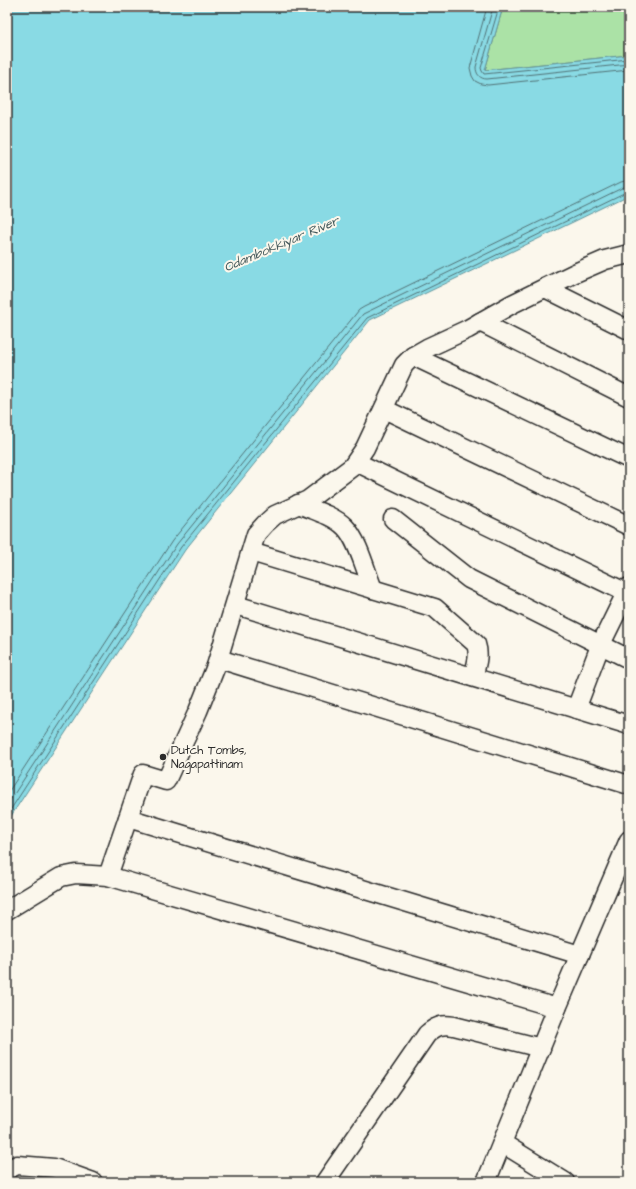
<svg xmlns="http://www.w3.org/2000/svg" width="636" height="1189" viewBox="0 0 636 1189" font-family="'Architects Daughter',sans-serif">
<rect width="100%" height="100%" fill="#fbf7ec"/>
<filter id="ink" filterUnits="userSpaceOnUse"><feTurbulence type="fractalNoise" baseFrequency=".025" numOctaves="2"/><feDisplacementMap in="SourceGraphic" scale="8" xChannelSelector="R" yChannelSelector="G"/><feConvolveMatrix kernelMatrix="1 2 1 2 8 2 1 2 1" color-interpolation-filters="sRGB"/></filter>
<g filter="url(#ink)">
<path fill="#abe2a6" stroke="#6b8668" d="M503 7H629V55L485 70Z"/>
<path fill="#89dae4" stroke="#63949a" d="M7 7H503L485 70 629 55V195L370 320 185 550 11 816 7 812Z"/>
<g fill="none" stroke-linecap="round" stroke-linejoin="round">
<g stroke="#517175" stroke-width="1">
<path d="M487 7 470 68 472 76 475 81 481 84 488 85 629 70"/>
<path d="M493 7 476 67C476 74 480 79 487 79L629 64"/>
<path d="M499 7 481 68 482 71 484 74 629 59"/>
<path d="M7 794 172 541 359 310 364 307 621 182 629 180"/>
<path d="M7 805 177 544 363 314 624 187 629 186"/>
<path d="M7 810 11 809 181 547 367 318 626 192 629 191"/>
</g>
<g stroke="#2b2b2b" stroke-width="21">
<g id="minor">
<path d="M545 288 629 330"/>
<path d="M480 322 629 397"/>
<path d="M413 356 629 459"/>
<path d="M384 409 629 526"/>
<path d="M356 462 629 594"/>
<path d="M298 504C313 510 333 515 345 527 358 540 366 572 373 589"/>
<path d="M393 519 469 579 629 659"/>
<path d="M251 552 435 608 476 644C480 656 476 666 473 677"/>
<path d="M236 605 629 725"/>
<path d="M219 659 629 785"/>
<path d="M576 709 600 646 629 587"/>
<path d="M128 818 580 955"/>
<path d="M108 876 143 774 166 781 198 711 216 666 256 534 265 524 275 515 308 500 352 467 365 448 404 365 413 356 427 348 468 329 512 304 575 273 605 260 629 254"/>
<path d="M7 910 61 877 76 874 108 876 557 1008"/>
<path d="M502 1143 565 1182"/>
<path d="M7 1170 17 1165 54 1168 93 1182"/>
<path d="M325 1182 427 1034C436 1026 442 1024 454 1026L541 1048"/>
<path d="M486 1182 557 1008 629 840"/>
</g>
</g>
<use href="#minor" stroke="#fbf7ec" stroke-width="18"/>
</g>
</g>
<circle fill="#2b2b2b" stroke="#fbf7ec" stroke-width="1.5" cx="163" cy="757" r="4"/>
<g text-anchor="middle" stroke-width="4" stroke-linejoin="round" paint-order="stroke">
<g font-size="12" fill="#2b2b2b" stroke="#fbf7ec" text-anchor="start">
<text x="171" y="754">Dutch Tombs,<tspan x="171" dy="14">Nagapattinam</tspan></text>
</g>
<g font-size="13" font-style="italic" fill="#425759" stroke="#fbf7ec">
<text transform="translate(281 243) rotate(-23)" y="5">Odambokkiyar River</text>
</g>
</g>
<rect width="636" height="1189" fill="none" stroke="#fbf7ec" stroke-width="24"/>
<rect x="12" y="12" width="612" height="1165" fill="none" stroke="#2b2b2b" stroke-width="1.5" filter="url(#ink)"/>
</svg>
